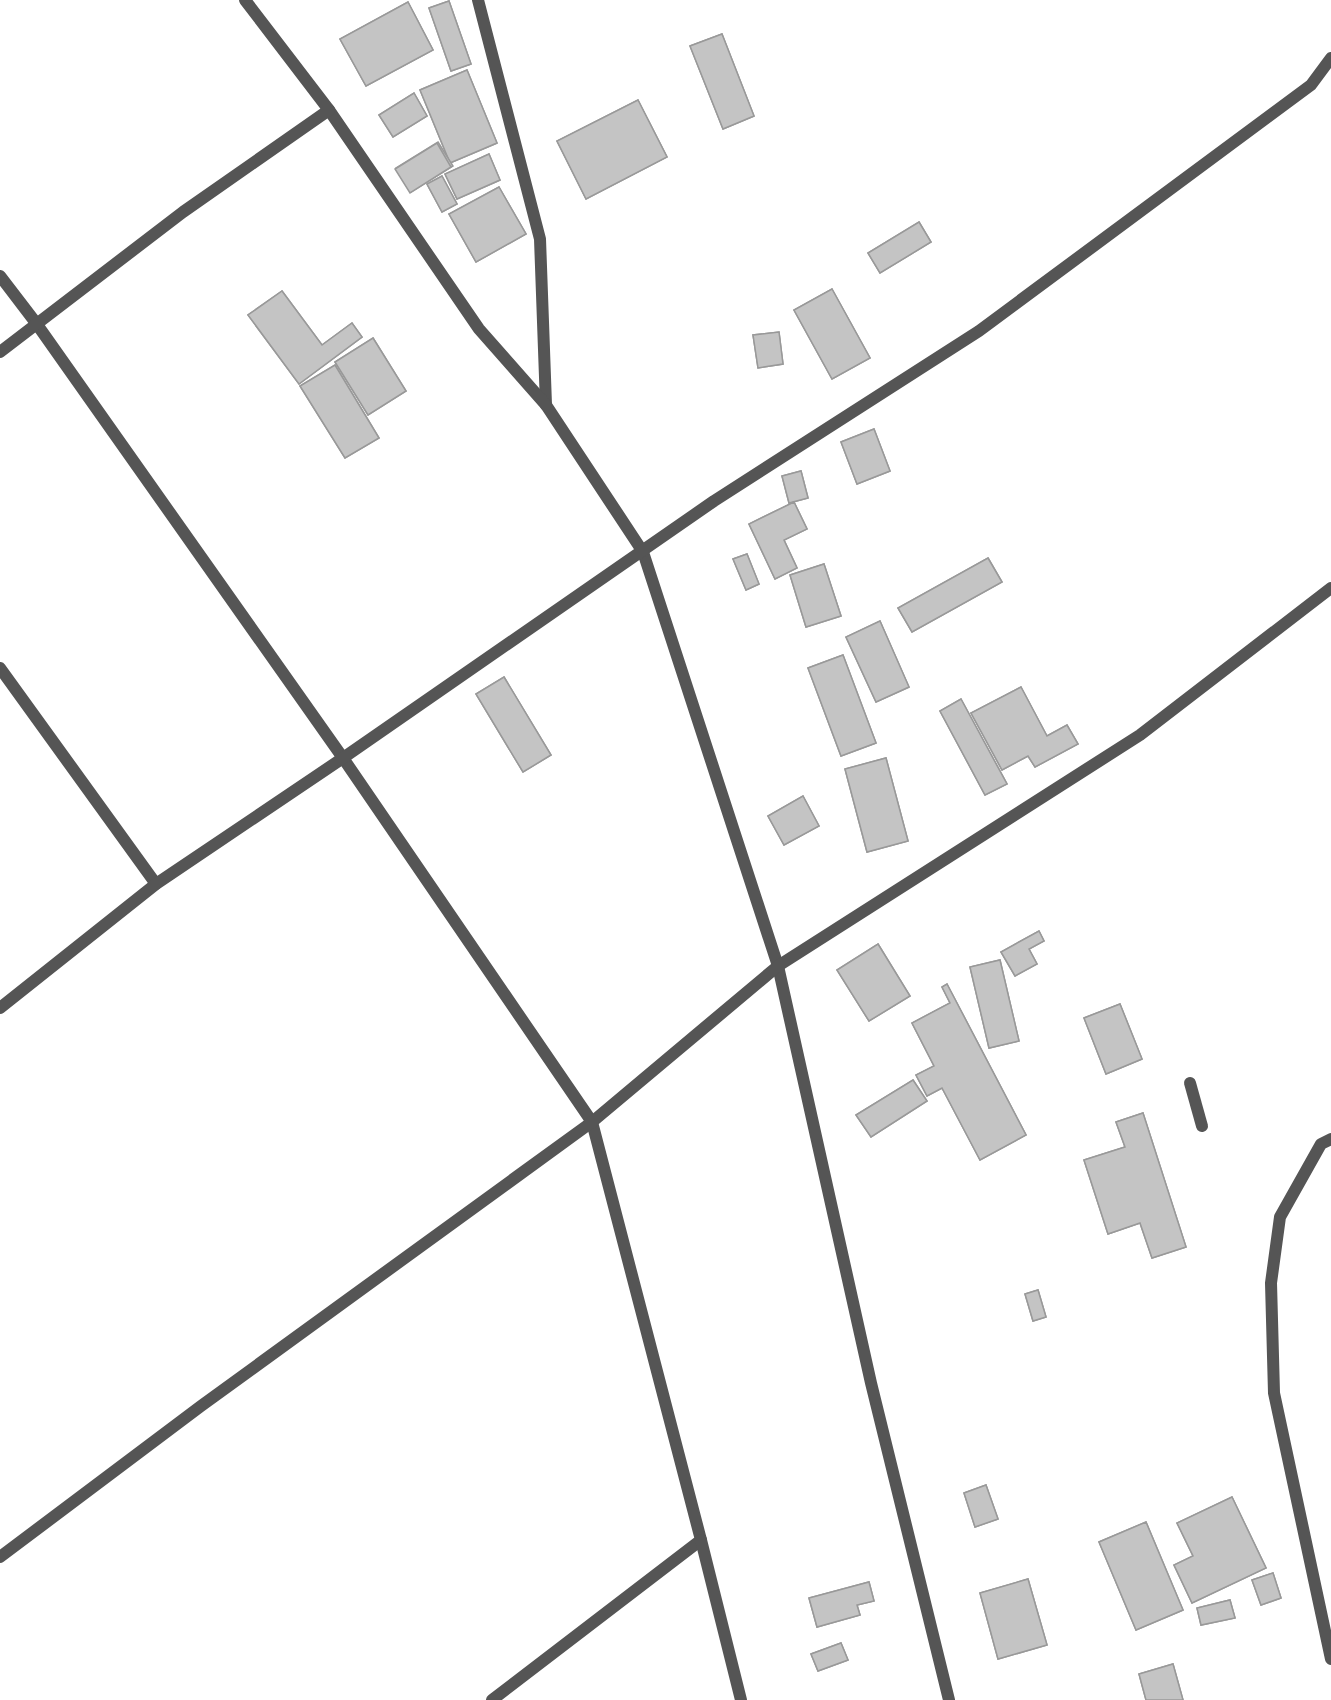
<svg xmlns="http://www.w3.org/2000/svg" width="1331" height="1700" viewBox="0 0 1331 1700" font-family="'DejaVu Sans',sans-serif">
<rect width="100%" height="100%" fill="#fff"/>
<g fill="#c4c4c4" stroke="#999" stroke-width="1.5">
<path d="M449 1 471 64 451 71 429 8Z"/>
<path d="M449 1 471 64 451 71 429 8Z"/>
<path d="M408 2 433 50 366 86 340 39Z"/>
<path d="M408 2 433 50 366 86 340 39Z"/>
<path d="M722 34 754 116 723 129 690 46Z"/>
<path d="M722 34 754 116 723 129 690 46Z"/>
<path d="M467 70 497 143 450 163 420 90Z"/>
<path d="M467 70 497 143 450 163 420 90Z"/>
<path d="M414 93 427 116 393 137 379 115Z"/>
<path d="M414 93 427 116 393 137 379 115Z"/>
<path d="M638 100 667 157 586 199 557 141Z"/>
<path d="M638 100 667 157 586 199 557 141Z"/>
<path d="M438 142 453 166 411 192 396 168Z"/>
<path d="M437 143 451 167 410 193 395 169Z"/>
<path d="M489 154 500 180 457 199 445 174Z"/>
<path d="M489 154 500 180 457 199 445 174Z"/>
<path d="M442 176 457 204 442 212 427 184Z"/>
<path d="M442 176 457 204 442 212 427 184Z"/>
<path d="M499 187 526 234 476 262 449 214Z"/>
<path d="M499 187 526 234 476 262 449 214Z"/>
<path d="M919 222 931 242 880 273 868 253Z"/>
<path d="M919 222 931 242 880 273 868 253Z"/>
<path d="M832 289 870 358 832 379 794 310Z"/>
<path d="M832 289 870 358 832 379 794 310Z"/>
<path d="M282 291 322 345 352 323 362 337 299 384 248 315Z"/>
<path d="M282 291 322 345 352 323 362 337 299 384 248 315Z"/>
<path d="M779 332 783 364 758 368 753 335Z"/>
<path d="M779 332 783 364 758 368 753 335Z"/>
<path d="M373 338 406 391 368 415 335 362Z"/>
<path d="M373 338 406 391 368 415 335 362Z"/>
<path d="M335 365 379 438 345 458 300 386Z"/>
<path d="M335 365 379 438 345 458 300 386Z"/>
<path d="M874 429 890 471 857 484 841 442Z"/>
<path d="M874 429 890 471 857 484 841 442Z"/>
<path d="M801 471 808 498 789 503 782 476Z"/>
<path d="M801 471 808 498 789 503 782 476Z"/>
<path d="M794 502 807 529 784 540 797 568 775 579 749 524Z"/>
<path d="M794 502 807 529 784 540 797 568 775 579 749 524Z"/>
<path d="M747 554 759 584 746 590 733 559Z"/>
<path d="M747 554 759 584 746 590 733 559Z"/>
<path d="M988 558 1002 582 912 632 898 608Z"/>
<path d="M988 558 1002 582 912 632 898 608Z"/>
<path d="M824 564 841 616 806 627 790 575Z"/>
<path d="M824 564 841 616 806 627 790 575Z"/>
<path d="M880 621 909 687 876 702 846 637Z"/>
<path d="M880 621 909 687 876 702 846 637Z"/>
<path d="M843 655 876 743 841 756 808 668Z"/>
<path d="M843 655 876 743 841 756 808 668Z"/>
<path d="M504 677 551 755 523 772 476 694Z"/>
<path d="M504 677 551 755 523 772 476 694Z"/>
<path d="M1021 687 1047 736 1067 725 1078 744 1035 767 1028 756 1002 770 971 713Z"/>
<path d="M1021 687 1047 736 1067 725 1078 744 1035 767 1028 756 1002 770 971 713Z"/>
<path d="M961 699 1007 784 985 795 940 711Z"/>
<path d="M961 699 1007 784 985 795 940 711Z"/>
<path d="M886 758 908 841 867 852 845 769Z"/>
<path d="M886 758 908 841 867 852 845 769Z"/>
<path d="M803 796 819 826 784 845 768 816Z"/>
<path d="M803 796 819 826 784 845 768 816Z"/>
<path d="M1039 931 1044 941 1029 949 1037 964 1015 976 1001 952Z"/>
<path d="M1039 931 1044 941 1029 949 1037 964 1015 976 1001 952Z"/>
<path d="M878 944 910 996 869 1021 837 970Z"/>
<path d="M878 944 910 996 869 1021 837 970Z"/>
<path d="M1000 960 1019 1041 989 1048 970 967Z"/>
<path d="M1000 960 1019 1041 989 1048 970 967Z"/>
<path d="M947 984 1026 1135 980 1160 942 1088 927 1096 916 1075 934 1066 912 1023 950 1003 942 987Z"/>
<path d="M947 984 1026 1135 980 1160 942 1088 927 1096 916 1075 934 1066 912 1023 950 1003 942 987Z"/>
<path d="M1120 1004 1142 1059 1106 1074 1084 1018Z"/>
<path d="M1120 1004 1142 1059 1106 1074 1084 1018Z"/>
<path d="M913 1080 927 1101 871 1137 856 1115Z"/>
<path d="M913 1080 927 1101 871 1137 856 1115Z"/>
<path d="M1143 1113 1186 1247 1152 1258 1140 1223 1108 1234 1084 1160 1125 1147 1116 1122Z"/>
<path d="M1143 1113 1186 1247 1152 1258 1140 1223 1108 1234 1084 1160 1125 1147 1116 1122Z"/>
<path d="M1038 1290 1046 1317 1033 1321 1025 1294Z"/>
<path d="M1038 1290 1046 1317 1033 1321 1025 1294Z"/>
<path d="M986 1485 998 1519 975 1527 964 1493Z"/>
<path d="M986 1485 998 1519 975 1527 964 1493Z"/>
<path d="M1232 1497 1266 1568 1192 1603 1174 1565 1193 1556 1177 1523Z"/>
<path d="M1232 1497 1266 1568 1192 1603 1174 1565 1193 1556 1177 1523Z"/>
<path d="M1146 1522 1183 1610 1136 1630 1099 1542Z"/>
<path d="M1146 1522 1183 1610 1136 1630 1099 1542Z"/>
<path d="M1273 1573 1281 1598 1261 1605 1252 1580Z"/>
<path d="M1273 1573 1281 1598 1261 1605 1252 1580Z"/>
<path d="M1028 1579 1047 1645 998 1659 980 1593Z"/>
<path d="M1028 1579 1047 1645 998 1659 980 1593Z"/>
<path d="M869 1582 874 1601 857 1605 860 1615 817 1627 809 1598Z"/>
<path d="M869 1582 874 1601 857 1605 860 1615 817 1627 809 1598Z"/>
<path d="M1230 1600 1235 1618 1201 1625 1197 1608Z"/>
<path d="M1230 1600 1235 1618 1201 1625 1197 1608Z"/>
<path d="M841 1643 848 1660 818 1671 811 1654Z"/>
<path d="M841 1643 848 1660 818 1671 811 1654Z"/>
<path d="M1173 1664 1183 1700H1146L1139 1674Z"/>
<path d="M1173 1664 1183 1700H1146L1139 1674Z"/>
</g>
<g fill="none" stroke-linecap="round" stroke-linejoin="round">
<path stroke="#555" stroke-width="12" d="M478 0 540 239 546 405"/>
<g stroke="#555" stroke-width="12">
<path d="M329 110 479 329 546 405 643 552 778 966 871 1383 949 1700"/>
<path d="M0 276 36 323 343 758 592 1122 701 1540 492 1700"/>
<path d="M0 352 183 212 329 110 245 0"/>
<path d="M0 668 156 884"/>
<path d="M0 1008 156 884 343 758 714 501 979 331 1311 85 1331 58"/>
<path d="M1190 1083 1202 1126"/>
<path d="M1331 1139 1321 1144 1280 1217 1271 1283 1274 1393 1331 1659"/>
<path d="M701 1540 741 1700"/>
<path d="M0 1557 201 1406 592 1122 778 966 1140 735 1331 588"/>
</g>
</g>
</svg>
